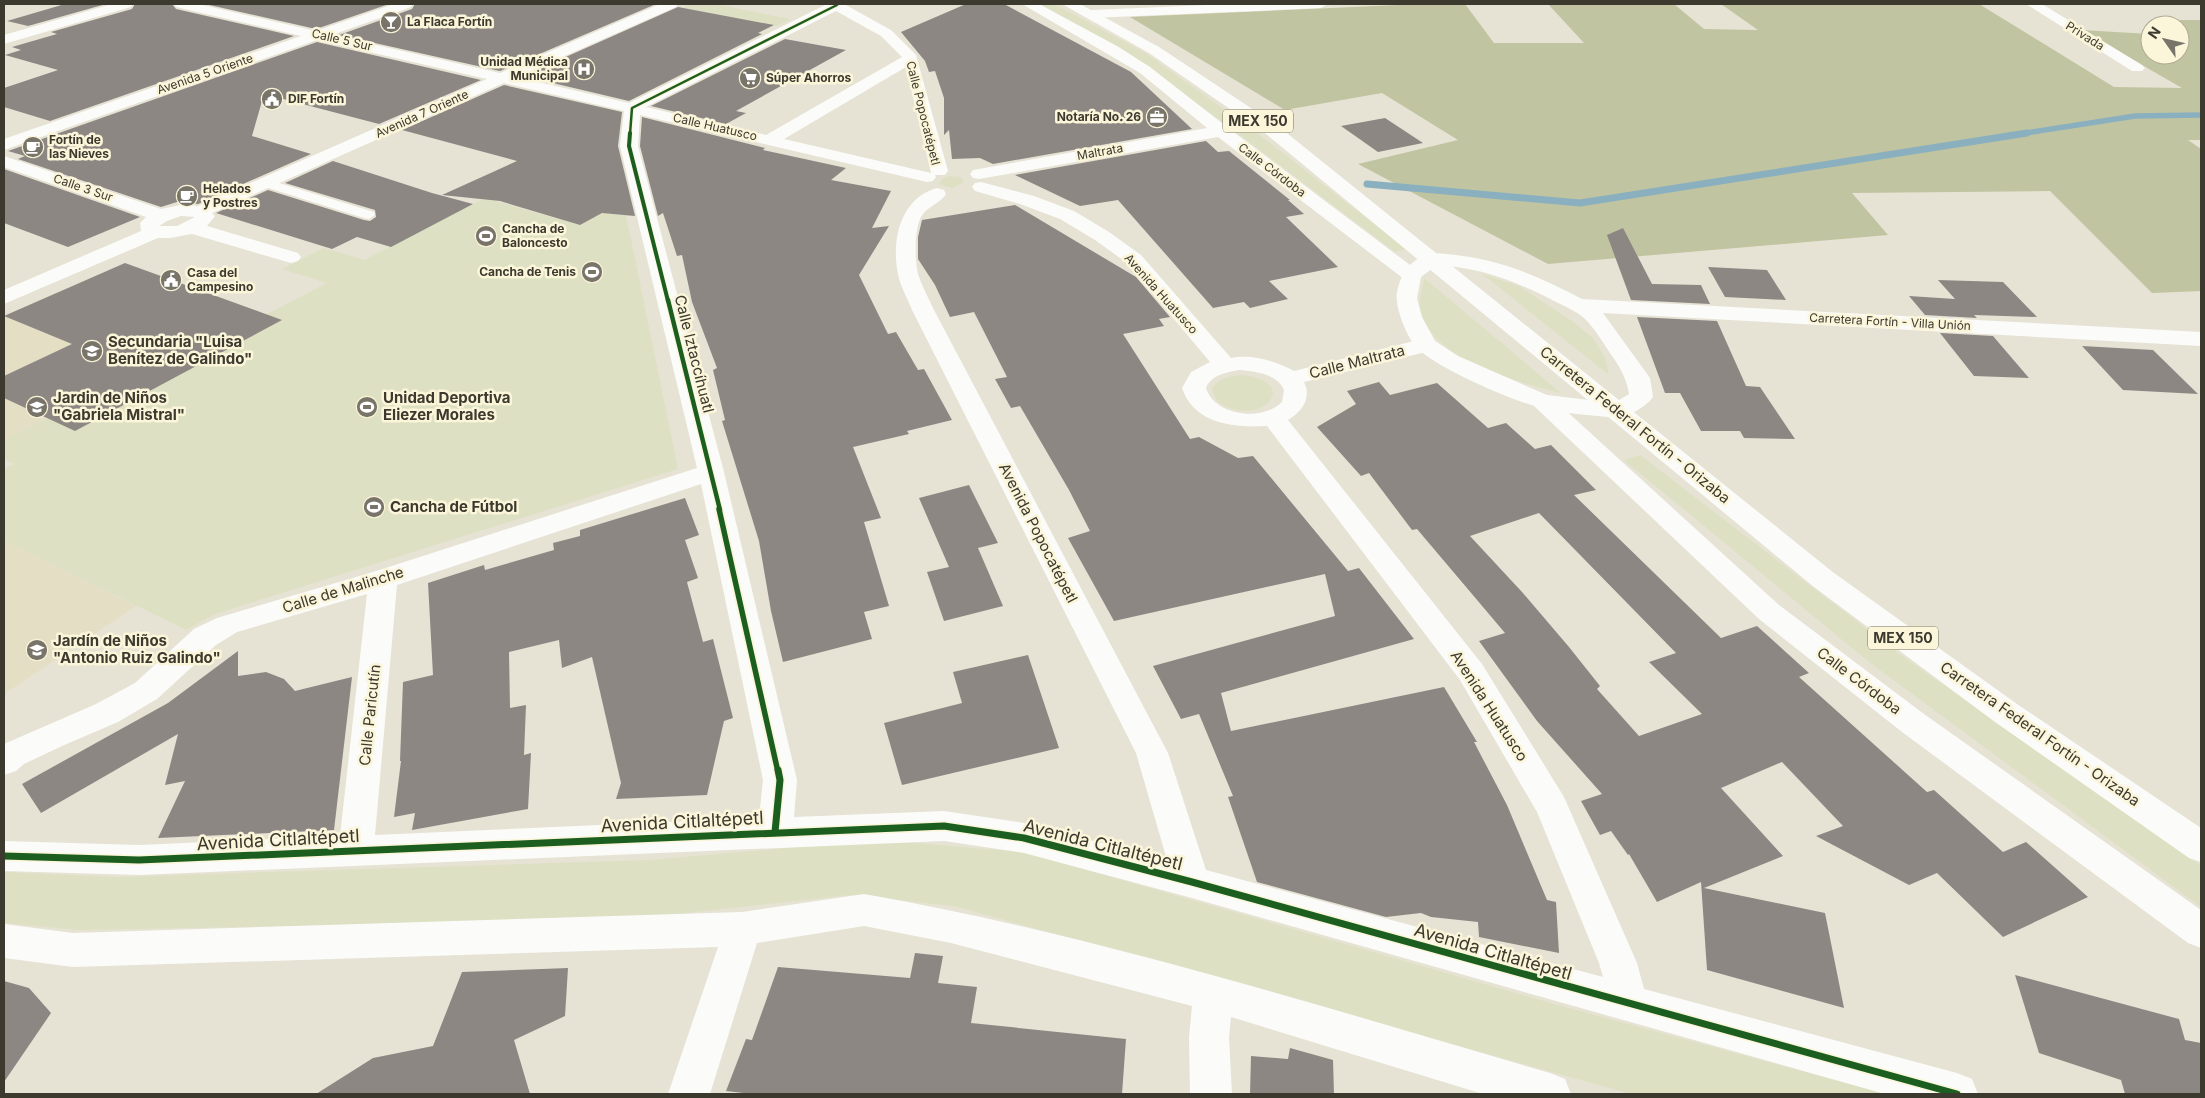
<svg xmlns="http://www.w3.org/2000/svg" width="2205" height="1098" viewBox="0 0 2205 1098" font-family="Inter,sans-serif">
<rect width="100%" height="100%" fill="#e6e3d4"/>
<g fill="#e4dec5">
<path d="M60 291 196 343 4 440V316Z"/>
<path d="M4 540 136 606 4 694Z"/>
</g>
<g fill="#dde0c2">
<path d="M690 4H715L790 19 777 26 681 8Z"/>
<path d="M1040 4H1054L1144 52 1256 132 1406 249 1395 252 1240 135 1129 55Z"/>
<path d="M949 176 961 177 964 182 952 188 939 184 942 179Z"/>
<path d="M485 198 579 225 602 213 626 215 678 469 215 614 186 630 4 540V469L14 464 4 459V440L91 397 205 346 327 283 282 269 324 248 365 260Z"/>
<path d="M1482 274 1519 286 1572 321 1593 338 1605 358 1609 375Z"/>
<path d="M1424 278 1561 393C1518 382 1430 360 1420 308 1418 300 1423 287 1424 278Z"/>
<path d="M1242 375C1307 383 1255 432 1216 400L1212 388C1220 378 1229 376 1242 375Z"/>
<path d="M1640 455 1898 653 2201 866V907L1869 662 1624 460Z"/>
<path d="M878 840 1024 852 1554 1004 1886 1094H1631L954 906 850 895 622 920 77 930 4 923V872L117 877 649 860Z"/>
</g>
<path fill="#c1c4a0" d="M1420 4H1465L1494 43H1584L1548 4H1674L1704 29 1758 30 1721 4H1979L2114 87 2182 88 2081 30 2150 34V55H2180V25H2176V20H2201V140H2188L2201 149V291L2152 293 2050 191 1852 193 1888 235 1548 264 1358 164 1458 140 1382 93 1285 110 1130 17Z"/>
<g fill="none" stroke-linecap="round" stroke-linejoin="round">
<path stroke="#8ab0bf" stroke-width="5.5" d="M2019 134 2135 116 2201 115"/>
<path stroke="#8ab0bf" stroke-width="7" d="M1367 184 1580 203 2027 133"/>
</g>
<g fill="#8d8784" fill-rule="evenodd">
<path d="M65 4H106L28 26 7 21Z"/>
<path d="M135 4H172L176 9 294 36 50 121 4 107V88L58 70 5 55 21 50 12 47 57 34 51 32 132 9Z"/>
<path d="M205 4H389L316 29Z"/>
<path d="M415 4H656L500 71 339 35 412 9Z"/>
<path d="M966 4H1004L1131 72 1192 129 993 164 980 158 952 159 949 130 944 135V98L935 71 929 72 925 61 901 32Z"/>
<path d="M678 7 774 25 758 33 762 34 629 101 523 76Z"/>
<path d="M785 39 846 50 736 111 746 113 726 124 651 106Z"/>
<path d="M317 42 481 80 379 124 264 94 252 136 311 154 198 204 177 202 161 207 18 159 25 156 8 151Z"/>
<path d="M504 85 622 112 618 146 635 216 602 213 580 225 500 201 442 195 517 161 402 130Z"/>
<path d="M642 117 765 148 763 150 846 168 831 180 891 191 872 228 889 226 859 275 888 334 896 332 918 370 924 369 952 420 907 431 909 434 853 447 881 518 864 522 889 606 864 612 872 639 783 662 771 611 759 541 722 421 725 420 713 370 717 368 692 302 682 255 677 256 663 213 658 216 640 146Z"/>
<path d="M1385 118 1423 143 1378 152 1341 126Z"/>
<path d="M1206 141 1218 152 1229 151 1290 200H1288L1304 214 1286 217 1338 267 1269 281 1288 299 1250 308 1244 302 1213 308 1118 200 1080 206 1015 175Z"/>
<path d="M333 161 432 193 473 204 391 247 357 237 332 249 216 213 268 190 364 220 370 221 376 217 375 210 285 183Z"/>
<path d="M4 169 140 217 68 247 4 223Z"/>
<path d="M1015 205 1136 277 1170 317 1159 319 1164 326 1123 334 1190 439 1199 437 1238 458 1253 456 1348 571 1359 568 1414 639 1221 693 1231 731 1444 687 1477 742H1474L1507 805 1547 900 1556 902 1559 953 1479 937 1478 922 1431 917 1421 913 1386 917 1257 882 1228 797 1233 796 1199 714 1181 719 1153 666 1335 616 1325 574 1114 621 1068 538 1090 531 1069 490 1020 406 1011 408 995 379 1007 377 974 312 950 317 935 285 918 259V237L922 220Z"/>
<path d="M1623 228 1652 284 1701 285 1710 304 1631 300 1607 235Z"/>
<path d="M125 263 282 320 75 431 4 398V376L72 344 4 316Z"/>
<path d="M1708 267 1767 270 1786 300 1725 297Z"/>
<path d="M1938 280 2003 282 2037 317 1974 315 1977 318 1925 315 1909 296 1955 299Z"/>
<path d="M1637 317 1717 321 1746 386 1760 387 1795 439 1744 438 1740 431H1701L1680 393H1665Z"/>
<path d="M1940 333 1993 336 2029 378 1974 376Z"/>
<path d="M2082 346 2153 350 2198 394 2123 390Z"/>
<path d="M1379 382 1390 395 1437 383 1488 428 1506 423 1535 449 1551 445 1596 490 1574 495 1721 638 1757 626 1809 673 1799 677 1927 792 1934 790 2003 852 2026 842 2088 897 2003 937 1937 873 1909 885 1816 836 1843 826 1782 762 1721 788 1783 856 1704 888 1825 913 1844 1008 1707 970 1701 882 1657 902 1629 854 1628 855 1611 831 1600 835 1581 801 1602 794 1537 721 1479 641 1505 633 1417 529 1412 530 1369 473 1361 476 1317 427 1356 404 1347 391ZM1539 513 1676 653 1649 662 1702 714 1639 736 1597 689 1600 686 1569 647 1522 592 1470 536Z"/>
<path d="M969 485 998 543 978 548 1003 606 944 621 927 572 949 567 919 498Z"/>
<path d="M685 498 699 535 685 540 698 578 687 582 703 642 713 639 733 718 724 721 707 795 616 799 621 783 592 657 562 668 559 640 509 652 510 708 526 705 524 755 531 753 528 809 412 830 415 813 394 817 401 761H400L403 682 433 675 428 583 484 565 485 570 554 550 553 543 580 536V530Z"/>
<path d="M238 651V676L266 672 284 679 295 691 352 677 334 830 158 838 185 781 165 785 178 734 41 813 22 784 168 703Z"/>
<path d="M1028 655 1059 748 902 785 884 723 962 703 953 672Z"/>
<path d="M915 953 943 956 938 983 977 987 971 1023 1126 1039 1122 1094H752L726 1091 746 1039 752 1040 778 967 910 978Z"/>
<path d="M568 968 565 1016 514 1040 530 1094H316L373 1058 433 1046 462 972Z"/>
<path d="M2015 975 2179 1019 2185 1040 2201 1043V1094H2125L2121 1080 2039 1053Z"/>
<path d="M4 981 29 988 51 1013 4 1082Z"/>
<path d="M1290 1048 1333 1060 1334 1094H1250L1251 1056 1288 1059Z"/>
</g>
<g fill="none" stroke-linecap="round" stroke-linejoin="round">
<path fill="#fbfbf9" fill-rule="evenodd" d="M266 179 374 212 375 215 369 219 364 218 262 186 260 183Z"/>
<g fill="#fbfbf9" fill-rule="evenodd">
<path d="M112 4H133L131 7 4 44V35Z"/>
<path d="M174 4H198L316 31 394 4H413L411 7 332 35 500 73 660 4H678L676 7 517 77 629 103 827 4H844L891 30 916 55 948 171 945 175H935L936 177 933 181 927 182 640 115 638 146 724 472 797 780 794 817 944 811 1024 823 1167 860 1136 753 912 310C908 299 900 286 898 274 891 241 900 198 937 188L944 190 946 194C940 204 927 206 921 217 914 230 915 261 918 274 922 286 929 299 934 310L1168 753 1206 870 1603 977 1599 963 1537 812 1460 680 1267 426C1234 428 1194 424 1182 388L1191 372 1210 362 1127 263 1095 240 1060 219 1020 204 975 191 972 187 975 183 981 182 1034 196 1074 211 1109 232 1141 255 1231 358C1251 354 1276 361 1294 371L1426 338 1434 340 1437 345 1434 350 1304 382C1312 398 1302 412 1288 420L1482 664 1564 797 1637 963 1644 989 1957 1073 1972 1079 1978 1094H1885L1192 898 1024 853 944 841 139 875 4 871V841L139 845 340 836 367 594 237 632 216 645 157 699 118 722 62 746 24 764 16 771 4 775V744L96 704 135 683 194 629 217 618 373 572 697 468 620 146 624 111 504 83 212 213 215 216 207 226 298 253 301 257 298 261 291 263 284 261 192 234 170 238H158L4 304V290L141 231 140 223 146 217 4 167V156L161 209 181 205 198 206 487 79 317 40 4 150V139L301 36 176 7ZM836 11 881 36 902 57 766 135 646 107ZM906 67 931 173 784 139ZM181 216 195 217 177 226H159L167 221ZM1239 370C1254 371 1278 374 1284 390L1282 402C1262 422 1215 416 1206 388 1212 374 1226 373 1239 370ZM701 484 763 780 759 818 375 835 397 585Z"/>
<path d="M1022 4H1039L1117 46 1150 67 1227 127 1418 271 1421 275 1418 279 1411 281 1404 279 1218 137 979 179 973 178 970 174 973 170 979 169 1207 128 1140 73Z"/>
<path d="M1232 4H1328L1321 8 1091 18 1084 14 1091 10Z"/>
<path d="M2026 4H2042L2142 65 2145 68 2142 71H2132Z"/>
<path d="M1542 394 1550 396 1779 605 1924 714 2201 910V948L2188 943 1902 732 1759 619 1534 406 1530 401 1534 396Z"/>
<path d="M864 894C1097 935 1323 1007 1550 1073L1565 1079 1571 1094H1483L1231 1017 1229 1037 1232 1094H1190L1189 1037 1192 1006 951 943 864 926 757 943 710 1094H668L718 947 73 967 4 958V924L73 933 742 912Z"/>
</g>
<path fill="#fbfbf9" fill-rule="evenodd" d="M1433 253C1491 256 1531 272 1582 299L2201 332V346L1603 313 1650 378 1653 397C1646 407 1630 415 1618 418 1591 415 1561 414 1535 406 1506 398 1442 370 1419 350 1408 341 1394 306 1397 292 1402 270 1411 259 1433 253ZM1437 265C1482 268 1516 281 1556 302 1567 307 1580 313 1588 322 1596 331 1602 341 1608 350 1619 366 1626 376 1629 394L1614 403 1547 395 1458 356 1435 341 1422 317 1417 298 1421 277Z"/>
<path fill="#fbfbf9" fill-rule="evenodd" d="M1062 4H1080L1159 47 1278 126 1834 573 2017 704 2201 828V862L2189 858 1995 722 1814 587 1266 134 1149 53Z"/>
<g stroke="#fbf5d9" stroke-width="4.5">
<path id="cycleway-far4" d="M630 134 632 108 837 5"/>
</g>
<g stroke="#fbf5d9" stroke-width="5.5">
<path id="cycleway-far3" d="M630 133 629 146 668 301"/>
</g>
<g stroke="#fbf5d9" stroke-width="7">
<path id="cycleway-far2" d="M668 300 720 510"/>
</g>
<g stroke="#fbf5d9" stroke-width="9">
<path id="cycleway-far1" d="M719 509 778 772"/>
</g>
<g stroke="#fbf5d9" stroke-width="10">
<g id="cycleway">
<path d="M775 832 780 780 778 770"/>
<path d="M4 856 139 860 944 826 1024 838 1192 882 1957 1094"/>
</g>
</g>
<use href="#cycleway-far4" stroke="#1b5e20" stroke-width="2.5"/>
<use href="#cycleway-far3" stroke="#1b5e20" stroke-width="4"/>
<use href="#cycleway-far2" stroke="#1b5e20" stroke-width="4.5"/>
<use href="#cycleway-far1" stroke="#1b5e20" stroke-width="5.5"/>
<use href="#cycleway" stroke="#1b5e20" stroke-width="7"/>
</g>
<defs>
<g id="bar-disc" transform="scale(1.125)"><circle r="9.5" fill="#787469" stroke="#fbf5d9"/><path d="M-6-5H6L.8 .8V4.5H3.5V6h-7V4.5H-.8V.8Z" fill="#fff"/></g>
<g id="hospital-disc" transform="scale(1.125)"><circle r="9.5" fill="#787469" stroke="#fbf5d9"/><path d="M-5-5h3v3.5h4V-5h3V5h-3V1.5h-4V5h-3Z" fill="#fff"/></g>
<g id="supermarket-disc" transform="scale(1.125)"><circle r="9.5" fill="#787469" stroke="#fbf5d9"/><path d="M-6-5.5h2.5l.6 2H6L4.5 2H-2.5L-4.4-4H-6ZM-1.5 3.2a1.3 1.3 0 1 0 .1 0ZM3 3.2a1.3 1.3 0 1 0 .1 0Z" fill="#fff"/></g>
<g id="civic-disc" transform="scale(1.125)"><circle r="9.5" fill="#787469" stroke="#fbf5d9"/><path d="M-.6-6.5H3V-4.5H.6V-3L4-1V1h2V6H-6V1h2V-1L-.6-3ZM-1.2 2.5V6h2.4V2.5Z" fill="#fff"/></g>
<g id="office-disc" transform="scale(1.125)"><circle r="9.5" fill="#787469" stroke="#fbf5d9"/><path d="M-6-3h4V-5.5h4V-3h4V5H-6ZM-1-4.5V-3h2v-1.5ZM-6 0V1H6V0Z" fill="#fff"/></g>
<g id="cafe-disc" transform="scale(1.125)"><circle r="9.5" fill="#787469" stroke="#fbf5d9"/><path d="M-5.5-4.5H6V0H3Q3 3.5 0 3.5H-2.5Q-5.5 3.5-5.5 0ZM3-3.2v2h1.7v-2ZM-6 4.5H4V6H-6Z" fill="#fff"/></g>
<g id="stadium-disc" transform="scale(1.125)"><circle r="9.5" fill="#787469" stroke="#fbf5d9"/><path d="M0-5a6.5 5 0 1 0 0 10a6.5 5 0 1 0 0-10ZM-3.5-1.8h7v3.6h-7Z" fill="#fff"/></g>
<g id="school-disc" transform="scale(1.125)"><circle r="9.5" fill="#787469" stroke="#fbf5d9"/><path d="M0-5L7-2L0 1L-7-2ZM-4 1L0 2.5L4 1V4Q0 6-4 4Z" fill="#fff"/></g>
</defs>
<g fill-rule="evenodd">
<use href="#bar-disc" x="391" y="22"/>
<use href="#hospital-disc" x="584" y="69"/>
<use href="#supermarket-disc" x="750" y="78"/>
<use href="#civic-disc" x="272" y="99"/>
<use href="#office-disc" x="1157" y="117"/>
<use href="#cafe-disc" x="33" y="147"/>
<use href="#cafe-disc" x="187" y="196"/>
<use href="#stadium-disc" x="486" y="236"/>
<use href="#stadium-disc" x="592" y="272"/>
<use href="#civic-disc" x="171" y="280"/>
<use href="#school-disc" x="92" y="351"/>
<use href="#school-disc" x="37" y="407"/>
<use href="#stadium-disc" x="367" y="407"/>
<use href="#stadium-disc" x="374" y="507"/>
<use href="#school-disc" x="37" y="650"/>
</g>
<g text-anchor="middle" stroke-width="5" stroke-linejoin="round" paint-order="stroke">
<g font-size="12" font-weight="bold" fill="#3c392f" stroke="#fbf5d9" text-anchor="start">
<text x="407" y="26">La Flaca Fortín</text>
<text x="568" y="66" text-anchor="end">Unidad Médica<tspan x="568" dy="14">Municipal</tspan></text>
<text x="766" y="82">Súper Ahorros</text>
<text x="288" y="103">DIF Fortín</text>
<text x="1141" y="121" text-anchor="end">Notaría No. 26</text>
<text x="49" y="144">Fortín de<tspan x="49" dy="14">las Nieves</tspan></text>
<text x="203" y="193">Helados<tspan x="203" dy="14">y Postres</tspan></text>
<text x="502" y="233">Cancha de<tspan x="502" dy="14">Baloncesto</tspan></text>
<text x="576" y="276" text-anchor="end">Cancha de Tenis</text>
<text x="187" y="277">Casa del<tspan x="187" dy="14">Campesino</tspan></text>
</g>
<g font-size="12" fill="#3c392f" stroke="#fbf5d9">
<text transform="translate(2085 36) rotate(32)" y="4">Privada</text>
<text transform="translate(342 40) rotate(13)" y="4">Calle 5 Sur</text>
<text transform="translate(205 74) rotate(-19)" y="4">Avenida 5 Oriente</text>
<text transform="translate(923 113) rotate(76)" y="4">Calle Popocatépetl</text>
<text transform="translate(422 114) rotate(-24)" y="4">Avenida 7 Oriente</text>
<text transform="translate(715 127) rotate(13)" y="4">Calle Huatusco</text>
<text transform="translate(1100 152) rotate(-10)" y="4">Maltrata</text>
<text transform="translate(1272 170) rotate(37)" y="4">Calle Córdoba</text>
<text transform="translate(83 188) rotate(19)" y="4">Calle 3 Sur</text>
<text transform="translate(1161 294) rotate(48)" y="4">Avenida Huatusco</text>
<text transform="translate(1890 322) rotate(3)" y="4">Carretera Fortín - Villa Unión</text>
</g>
<g fill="#fbf5d9" stroke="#757162" stroke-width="1">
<rect x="1223" y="109.5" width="70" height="23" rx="4"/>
<rect x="1868" y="626.5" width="70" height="23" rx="4"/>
</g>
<g font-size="14" font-weight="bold" fill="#3c392f">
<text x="1258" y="126">MEX 150</text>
<text x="1903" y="643">MEX 150</text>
</g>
<g font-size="15" font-weight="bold" fill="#3c392f" stroke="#fbf5d9" text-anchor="start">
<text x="108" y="347">Secundaria "Luisa<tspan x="108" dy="17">Benítez de Galindo"</tspan></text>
<text x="53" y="403">Jardin de Niños<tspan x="53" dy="17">"Gabriela Mistral"</tspan></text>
<text x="383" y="403">Unidad Deportiva<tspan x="383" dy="17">Eliezer Morales</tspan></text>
<text x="390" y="512">Cancha de Fútbol</text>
<text x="53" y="646">Jardín de Niños<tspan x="53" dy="17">"Antonio Ruiz Galindo"</tspan></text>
</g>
<g font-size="15" fill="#3c392f" stroke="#fbf5d9">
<text transform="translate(694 354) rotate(76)" y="5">Calle Iztaccíhuatl</text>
<text transform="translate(1357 362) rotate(-14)" y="5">Calle Maltrata</text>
<text transform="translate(1635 425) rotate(39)" y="5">Carretera Federal Fortín - Orizaba</text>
<text transform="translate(1038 533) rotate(63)" y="5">Avenida Popocatépetl</text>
<text transform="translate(343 590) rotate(-17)" y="5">Calle de Malinche</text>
<text transform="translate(1859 681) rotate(37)" y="5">Calle Córdoba</text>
<text transform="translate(1489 706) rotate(57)" y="5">Avenida Huatusco</text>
<text transform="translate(370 715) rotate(-84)" y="5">Calle Paricutín</text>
<text transform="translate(2040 734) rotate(35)" y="5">Carretera Federal Fortín - Orizaba</text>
</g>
<g font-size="18" fill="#3c392f" stroke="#fbf5d9">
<text transform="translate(682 822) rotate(-3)" y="6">Avenida Citlaltépetl</text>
<text transform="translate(278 840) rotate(-3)" y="6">Avenida Citlaltépetl</text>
<text transform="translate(1103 845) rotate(14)" y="6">Avenida Citlaltépetl</text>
<text transform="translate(1493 952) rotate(16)" y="6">Avenida Citlaltépetl</text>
</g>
</g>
<rect width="2205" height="1098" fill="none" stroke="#3c392f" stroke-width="10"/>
<g transform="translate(2165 40) rotate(304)"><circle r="24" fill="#fbf5d9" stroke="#afaa95"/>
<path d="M0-4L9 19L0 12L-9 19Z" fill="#787469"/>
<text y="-8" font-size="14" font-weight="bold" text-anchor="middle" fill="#3c392f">N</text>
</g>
</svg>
